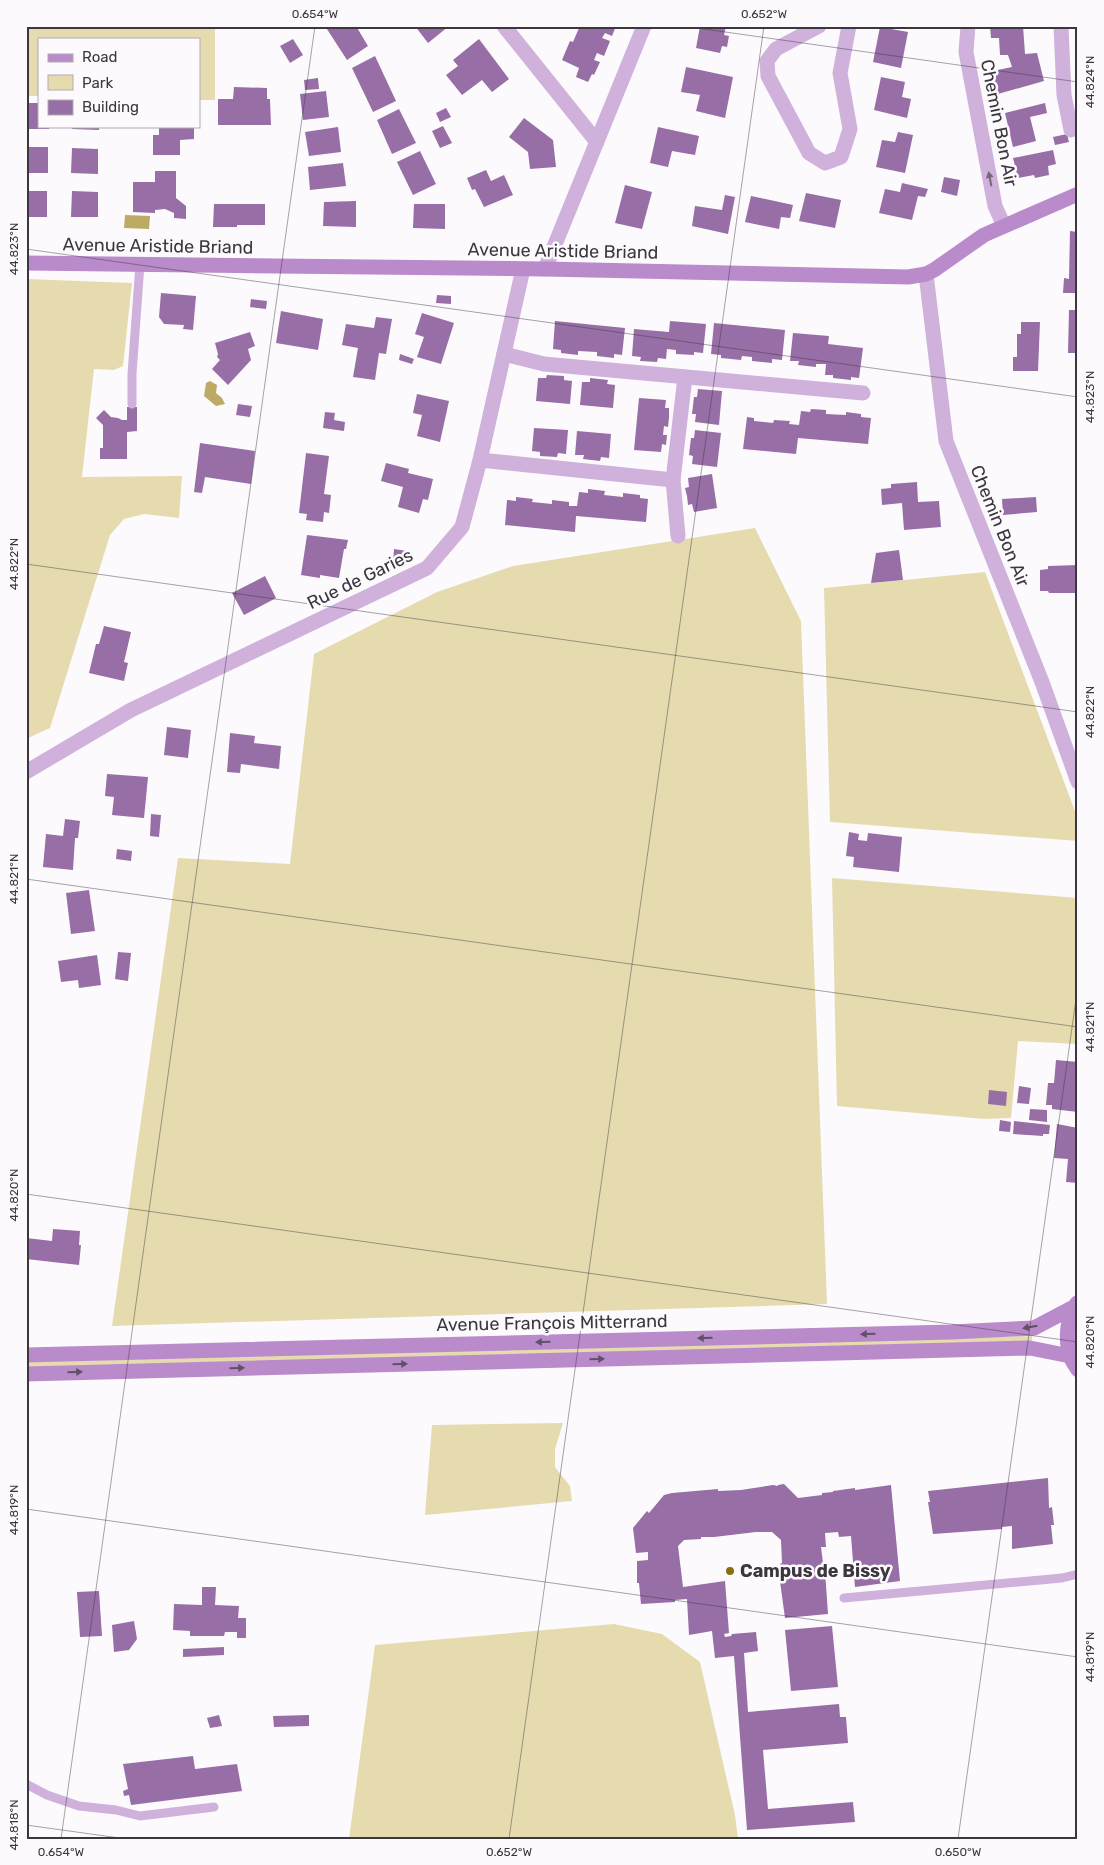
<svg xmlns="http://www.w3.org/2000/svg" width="1104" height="1865" viewBox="0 0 1104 1865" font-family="Rubik,sans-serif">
<rect width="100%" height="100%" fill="#fdfafe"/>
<g fill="#e6dbaf">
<path d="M26 26H215V100H199V39H39V96H26Z"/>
<path d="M26 279 132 283 123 366 114 370 94 369 82 477 182 476 179 518 144 514 124 519 110 535 50 728 26 739Z"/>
<path d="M755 528 801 621 827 1304 112 1326 178 858 290 864 314 654 437 592 513 566Z"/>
<path d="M985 572 1078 819V841L830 822 824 588Z"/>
<path d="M832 878 1078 898V1044L1018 1041 1011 1118 985 1119 837 1106Z"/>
<path d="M1032 1336V1341L26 1368V1362Z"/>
<path d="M563 1423 555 1449V1467L570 1486 572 1501 425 1515 432 1425Z"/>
<path d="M614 1624 662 1634 700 1662 735 1815 738 1839H349L375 1645Z"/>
</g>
<g fill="#bdab65">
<path d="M125 215 150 216 149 229 124 228Z"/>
<path d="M210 381 217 385 216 393 222 398 225 404 216 406 204 396 206 383Z"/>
</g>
<g fill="#976ea5">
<path d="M325 26H356L368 46 347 60Z"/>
<path d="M415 26H449L428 43Z"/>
<path d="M576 26H616L612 36 605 33 602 38 610 41 604 56 597 53 594 60 600 62 594 75 592 74 588 82 576 77 579 68 562 60 570 41 573 42 579 28Z"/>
<path d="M700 26H726L724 35 729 36 727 47 722 46 720 53 696 48Z"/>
<path d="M990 26H1023L1025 54 1037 53 1044 81 998 94 993 71 1012 67 1008 55H1000L999 38H991Z"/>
<path d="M880 27 908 32 901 68 873 62Z"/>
<path d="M293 39 303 55 290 63 280 46Z"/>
<path d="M479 39 509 79 492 92 482 80 462 95 446 75 458 66 453 60Z"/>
<path d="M375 56 396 101 373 112 352 68Z"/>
<path d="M686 67 733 77 725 118 696 111 700 95 681 92Z"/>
<path d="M881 77 905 82 902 97 911 99 907 118 874 110Z"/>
<path d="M318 78 319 89 305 90 304 80Z"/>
<path d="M234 87 267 88V99H270L271 125H218V99H233Z"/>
<path d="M326 91 329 117 303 120 300 94Z"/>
<path d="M26 103H39V126H49V129H26Z"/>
<path d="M1045 103 1047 113 1030 117 1036 141 1013 147 1005 113Z"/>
<path d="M446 108 451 117 440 122 436 113Z"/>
<path d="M399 109 416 143 392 154 377 120Z"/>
<path d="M524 118 553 140 556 167 530 169 528 152 509 137Z"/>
<path d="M72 126H99V130L72 129Z"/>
<path d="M159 126H194V139L180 140V155H153V135H159Z"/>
<path d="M443 126 452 143 440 148 432 131Z"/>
<path d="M338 127 341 152 309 156 305 132Z"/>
<path d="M658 127 699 136 695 155 672 151 668 167 650 163Z"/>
<path d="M898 132 913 135 905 173 876 167 882 140 895 142Z"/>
<path d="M1067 134 1069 142 1055 145 1053 137Z"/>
<rect x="26" y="147" width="22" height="26"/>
<path d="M72 148 98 149V174L71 173Z"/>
<path d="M1053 150 1056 164 1048 166 1049 175 1035 178 1034 175 1018 178 1013 158Z"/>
<path d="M420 151 436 184 413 195 397 162Z"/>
<path d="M343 163 346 186 310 190 308 167Z"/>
<path d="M486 170 491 181 504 175 513 195 484 207 475 189 472 190 467 178Z"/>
<path d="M155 171H176V198L186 206V219L174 218V213L165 209 155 210V213L133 212V182H155Z"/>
<path d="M944 177 960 180 957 196 941 192Z"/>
<path d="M902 183 928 189 925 197 918 196 912 220 879 213 885 189 900 192Z"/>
<path d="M625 185 652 192 642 229 615 223Z"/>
<rect x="26" y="191" width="21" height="26"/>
<path d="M72 191 98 192V217H71Z"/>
<path d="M806 193 841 200 835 228 799 221Z"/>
<path d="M725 195 735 197 728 234 692 226 695 206 722 210Z"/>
<path d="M751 196 793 205 790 218 781 217 779 229 745 222Z"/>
<path d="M356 201V227L323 226 324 202Z"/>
<path d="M214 204H265V225H237V227H213Z"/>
<path d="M414 204H445V229L413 228Z"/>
<path d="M1070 231 1078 232V293H1063L1064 278 1069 279Z"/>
<path d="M161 293 196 296 193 330 183 329 184 325 164 324 159 317Z"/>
<path d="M437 295 451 296V304L436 303Z"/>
<path d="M251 299 267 301 266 309 250 307Z"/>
<path d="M1069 310H1078V353H1068Z"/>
<path d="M281 311 323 319 318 350 276 343Z"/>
<path d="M422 313 454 323 441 364 417 357 424 337 415 334Z"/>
<path d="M376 317 392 319 386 354 379 353 375 380 353 377 358 348 342 345 346 324 374 328Z"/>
<path d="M555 321 625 328 622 355 614 354V358L597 356V352L578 351V355L561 353V350L553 349Z"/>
<path d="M670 321 706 324 703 353 694 352V355L676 354V350L667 349 666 359 658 358 657 362 640 361 641 357 632 356 634 329 669 332Z"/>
<path d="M1021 322H1040L1038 371H1013V357H1017V334H1021Z"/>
<path d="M714 323 785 330 782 360 772 359V363L752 361V357L742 356 741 360 721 358V355L711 354Z"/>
<path d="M250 332 255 346 248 349 251 360 228 385 212 369 220 360 217 357 218 354 215 343Z"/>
<path d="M793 333 829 336 828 344 863 348 859 378 851 377V380L833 378V375H825L826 364H816V367L798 365 799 361H790Z"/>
<path d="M400 354 414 359 412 364 399 360Z"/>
<path d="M547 375 564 376V380L572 381 570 404 536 401 538 378H546Z"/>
<path d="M590 378 608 380 607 384 615 385 613 408 580 405 582 382H590Z"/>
<path d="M698 389 722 391 719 425 695 422 696 414H692L694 397H697Z"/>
<path d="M417 394 449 401 440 442 417 436 422 415 413 413Z"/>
<path d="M639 398 666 400 665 408H669V418L668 427 664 426 663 435H667L666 445 662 444 661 452 634 450Z"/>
<path d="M238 404 252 406 250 417 236 415Z"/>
<path d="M127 407H137V431L127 432V459H100V448H103V425L96 418 104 410 111 417 118 418 122 420H127Z"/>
<path d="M811 409 826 410V414L846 415V412L861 414V417L871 418 868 444 798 438 796 454 743 449 747 417 754 418V421L764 422 773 423 774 420 790 421 789 424 799 425 801 411 810 412Z"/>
<path d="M325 412 335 413 334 420 345 422 344 431 323 428Z"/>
<path d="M534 428 568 430 566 454 558 453 557 457 540 456V452L532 451Z"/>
<path d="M695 430 721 433 717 467 692 464 693 456 689 455 690 446 691 438H694Z"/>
<path d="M577 431 611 434 609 458 601 457 600 461 583 459 584 455H575Z"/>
<path d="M200 443 255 451 251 484 205 477 202 493 194 492Z"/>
<path d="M306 453 329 456 324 494 331 495 329 513 324 512 323 522 306 520 307 514 299 513Z"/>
<path d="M386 463 409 469 408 473 433 479 428 500 423 499 419 513 398 507 403 487 381 481Z"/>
<path d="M712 474 717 508 694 512 692 504 688 505 687 496 685 488 689 487 688 478Z"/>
<path d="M917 482 918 502 939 501 941 527 904 530 902 503 882 505 881 489 891 488V484Z"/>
<path d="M588 489 605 491 604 495 623 497V493L640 495V498L648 499 646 522 576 516 575 532 505 525 507 500 516 501V497L533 499 532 502 552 504V500L569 502V506H577L579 492 588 493Z"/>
<path d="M1036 497 1037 512 1003 515 1002 499Z"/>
<path d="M307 535 348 540 346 549H344L339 578 320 575V578L301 575Z"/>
<path d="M394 549 407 551 411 555 393 564Z"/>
<path d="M899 550 903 580 871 583 876 553Z"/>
<path d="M1078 565V593H1049L1048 591H1040V570L1048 569V566Z"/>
<path d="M265 576 276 598 244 615 232 593Z"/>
<path d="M104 626 131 632 124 662 128 663 124 681 89 673 96 644H99Z"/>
<path d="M167 727 191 730 188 758 164 755Z"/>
<path d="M230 733 255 736 254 743 281 746 279 769 241 764 240 773 227 772Z"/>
<path d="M107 774 148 777 144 818 112 815 114 797 105 796Z"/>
<path d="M151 814 161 815 159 837 150 836Z"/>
<path d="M65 819 80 821 78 838H75L73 870 43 867 46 834 63 836Z"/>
<path d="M849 832 859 834 858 840 867 841 868 833 902 837 899 872 853 867 854 857 846 856Z"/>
<path d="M117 849 132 851 131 861 116 859Z"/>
<path d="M89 890 95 931 71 934 66 893Z"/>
<path d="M118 952 131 953 128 981 115 979Z"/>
<path d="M97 955 101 985 79 988 78 980 61 982 58 961Z"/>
<path d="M1056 1060 1078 1062V1112L1052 1109V1105H1046L1048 1083H1054Z"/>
<path d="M1019 1086 1031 1088 1029 1104 1017 1103Z"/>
<path d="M989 1090 1007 1092 1006 1106 988 1104Z"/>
<path d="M1030 1109 1047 1110V1122L1029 1120Z"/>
<path d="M1000 1120 1011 1122 1010 1132 999 1131Z"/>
<path d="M1014 1121 1050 1125 1049 1134H1043V1136L1013 1134Z"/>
<path d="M1057 1124 1078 1128V1183L1066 1182 1068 1159 1054 1158Z"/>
<path d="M53 1229 80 1231 79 1245H81L79 1265 26 1259V1238L52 1241Z"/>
<path d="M1048 1478 1049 1508 1052 1507 1054 1525H1051L1053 1544 1012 1549V1526L1002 1527V1529L933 1534 928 1502H930L928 1491Z"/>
<path d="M784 1484 798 1498 822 1495V1493L833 1492V1491L855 1488V1490L891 1485 900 1581 855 1587 851 1536 839 1537 838 1532 825 1533 826 1547H821L824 1571H825L828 1614 785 1618 779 1574H781L780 1564 782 1563 781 1540 772 1532H756L714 1537H701V1539L684 1540 678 1546 683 1587 725 1581 729 1633 724 1634 725 1637 731 1636 732 1634 756 1632 758 1651 744 1653 748 1712 839 1704 840 1717H846L848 1743 763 1750 768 1809 853 1802 855 1822 747 1830 734 1656 715 1658 712 1631 689 1635 687 1599 675 1600V1602L641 1604 639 1583H637V1561L648 1560V1552L636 1553 633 1528 647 1511 649 1513 664 1495 672 1493 718 1489V1491L741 1490 773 1485 778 1486V1485Z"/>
<path d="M202 1587H216L215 1605 239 1606 238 1618H246V1638H237V1632H225L224 1636H190V1631L173 1630 174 1604 202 1605Z"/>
<path d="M99 1591 102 1636 80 1637 77 1592Z"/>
<path d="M134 1621 137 1639 129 1650 114 1652 112 1625Z"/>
<path d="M832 1626 838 1687 791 1691 785 1630Z"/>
<path d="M224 1647V1655L183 1657V1649Z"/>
<path d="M219 1715 222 1726 210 1728 207 1718Z"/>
<path d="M309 1715V1726L274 1727 273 1716Z"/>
<path d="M193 1756 195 1769 237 1764 242 1791 131 1805 129 1795 124 1796 123 1791 128 1789 123 1764Z"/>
</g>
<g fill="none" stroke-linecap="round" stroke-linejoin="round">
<g stroke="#d0b1dc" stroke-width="9">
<path d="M132 404V374L140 264"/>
<path d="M844 1598 1062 1578 1078 1574"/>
<path d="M26 1784 47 1795 79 1806 116 1810 140 1816 214 1807"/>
</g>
<g stroke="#d0b1dc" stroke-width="15">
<path d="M504 26 597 142"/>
<path d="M819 26 776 49 767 61 768 76 809 153 825 163 841 157 850 129 840 73 849 26"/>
<path d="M968 26 966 52 995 206 1004 226"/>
<path d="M1061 26 1064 95 1071 130"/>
<path d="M545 269 644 26"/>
<path d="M926 274 946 441 1042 682 1078 782"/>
<path d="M504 354 544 364 863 393"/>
<path d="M480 460 673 480 685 377"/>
<path d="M673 480 678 536"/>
<path d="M26 772 131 710 427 568 462 527 480 460 523 269"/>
</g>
<g stroke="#ba8bcb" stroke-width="15">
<path d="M26 263 545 269 908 277 926 274 934 270 984 235 1078 194"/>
<path d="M1077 1303C1067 1316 1065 1339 1070 1355 1071 1360 1075 1365 1078 1370"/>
<path d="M26 1355 952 1332 1034 1328 1074 1307"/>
<path d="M26 1374 1030 1348 1070 1356"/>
</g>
</g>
<defs><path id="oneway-solid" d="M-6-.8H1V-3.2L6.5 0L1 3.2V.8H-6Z" transform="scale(1.25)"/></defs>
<use fill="#77677d" href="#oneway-solid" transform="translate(990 179) rotate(-101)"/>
<g fill="#625068">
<use href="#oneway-solid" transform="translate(1030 1327) rotate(170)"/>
<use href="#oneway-solid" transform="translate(868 1334) rotate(179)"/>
<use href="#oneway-solid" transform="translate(705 1338) rotate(179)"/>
<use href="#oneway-solid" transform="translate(543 1342) rotate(179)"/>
<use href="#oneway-solid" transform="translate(597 1359) rotate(-1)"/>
<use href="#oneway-solid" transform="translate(400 1364) rotate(-1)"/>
<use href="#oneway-solid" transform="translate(237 1368) rotate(-2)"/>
<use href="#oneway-solid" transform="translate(75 1372) rotate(-2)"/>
</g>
<path fill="none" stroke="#3c363e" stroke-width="1" stroke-opacity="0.45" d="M683 26 1078 82M26 249 1078 397M26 564 1078 712M26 879 1078 1027M26 1194 1078 1342M26 1509 1078 1657M26 1825 127 1839M61 1839 315 26M509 1839 764 26M958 1839 1078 985"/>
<circle fill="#867112" stroke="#fdfafe" stroke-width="2" cx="730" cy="1571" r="5"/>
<g text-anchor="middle" stroke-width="5" stroke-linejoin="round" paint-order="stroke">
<g font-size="18" fill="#3c363e" stroke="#fdfafe">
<text transform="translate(999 123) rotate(79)" y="6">Chemin Bon Air</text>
<text transform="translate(158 246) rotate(1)" y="6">Avenue Aristide Briand</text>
<text transform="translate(563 251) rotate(1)" y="6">Avenue Aristide Briand</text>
<text transform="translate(1000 526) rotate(68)" y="6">Chemin Bon Air</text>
<text transform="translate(360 579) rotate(-26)" y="6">Rue de Garies</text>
<text transform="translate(552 1323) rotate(-1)" y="6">Avenue François Mitterrand</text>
</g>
<g font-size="18" font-weight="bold" fill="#3c363e" stroke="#fdfafe" text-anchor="start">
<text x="740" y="1577">Campus de Bissy</text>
</g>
</g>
<rect width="1104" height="1865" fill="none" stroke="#fdfafe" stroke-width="55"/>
<rect x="38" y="38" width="162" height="90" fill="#fdfafe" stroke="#b0acb1"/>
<rect x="48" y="54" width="25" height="8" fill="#ba8bcb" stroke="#b0acb1"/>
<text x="82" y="62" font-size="15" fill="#3c363e">Road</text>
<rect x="48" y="75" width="25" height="15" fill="#e6dbaf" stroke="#b0acb1"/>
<text x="82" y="88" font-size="15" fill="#3c363e">Park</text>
<rect x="48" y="100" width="25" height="15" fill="#976ea5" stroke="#b0acb1"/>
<text x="82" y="112" font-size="15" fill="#3c363e">Building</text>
<rect x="28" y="28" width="1048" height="1810" fill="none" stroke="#3c363e" stroke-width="2"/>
<g font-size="12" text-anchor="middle" fill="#3c363e">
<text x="315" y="18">0.654°W</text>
<text x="764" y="18">0.652°W</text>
<text transform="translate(1090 82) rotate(-90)" y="4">44.824°N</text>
<text transform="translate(14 249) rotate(-90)" y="4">44.823°N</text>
<text transform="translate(1090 397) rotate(-90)" y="4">44.823°N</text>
<text transform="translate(14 564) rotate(-90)" y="4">44.822°N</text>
<text transform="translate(1090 712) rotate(-90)" y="4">44.822°N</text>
<text transform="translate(14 879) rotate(-90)" y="4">44.821°N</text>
<text transform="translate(1090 1027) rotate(-90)" y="4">44.821°N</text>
<text transform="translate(14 1195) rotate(-90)" y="4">44.820°N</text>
<text transform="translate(1090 1342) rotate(-90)" y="4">44.820°N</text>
<text transform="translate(14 1510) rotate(-90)" y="4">44.819°N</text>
<text transform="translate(1090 1657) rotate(-90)" y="4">44.819°N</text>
<text transform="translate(14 1825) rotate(-90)" y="4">44.818°N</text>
<text x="61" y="1856">0.654°W</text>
<text x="509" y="1856">0.652°W</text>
<text x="958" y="1856">0.650°W</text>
</g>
</svg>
